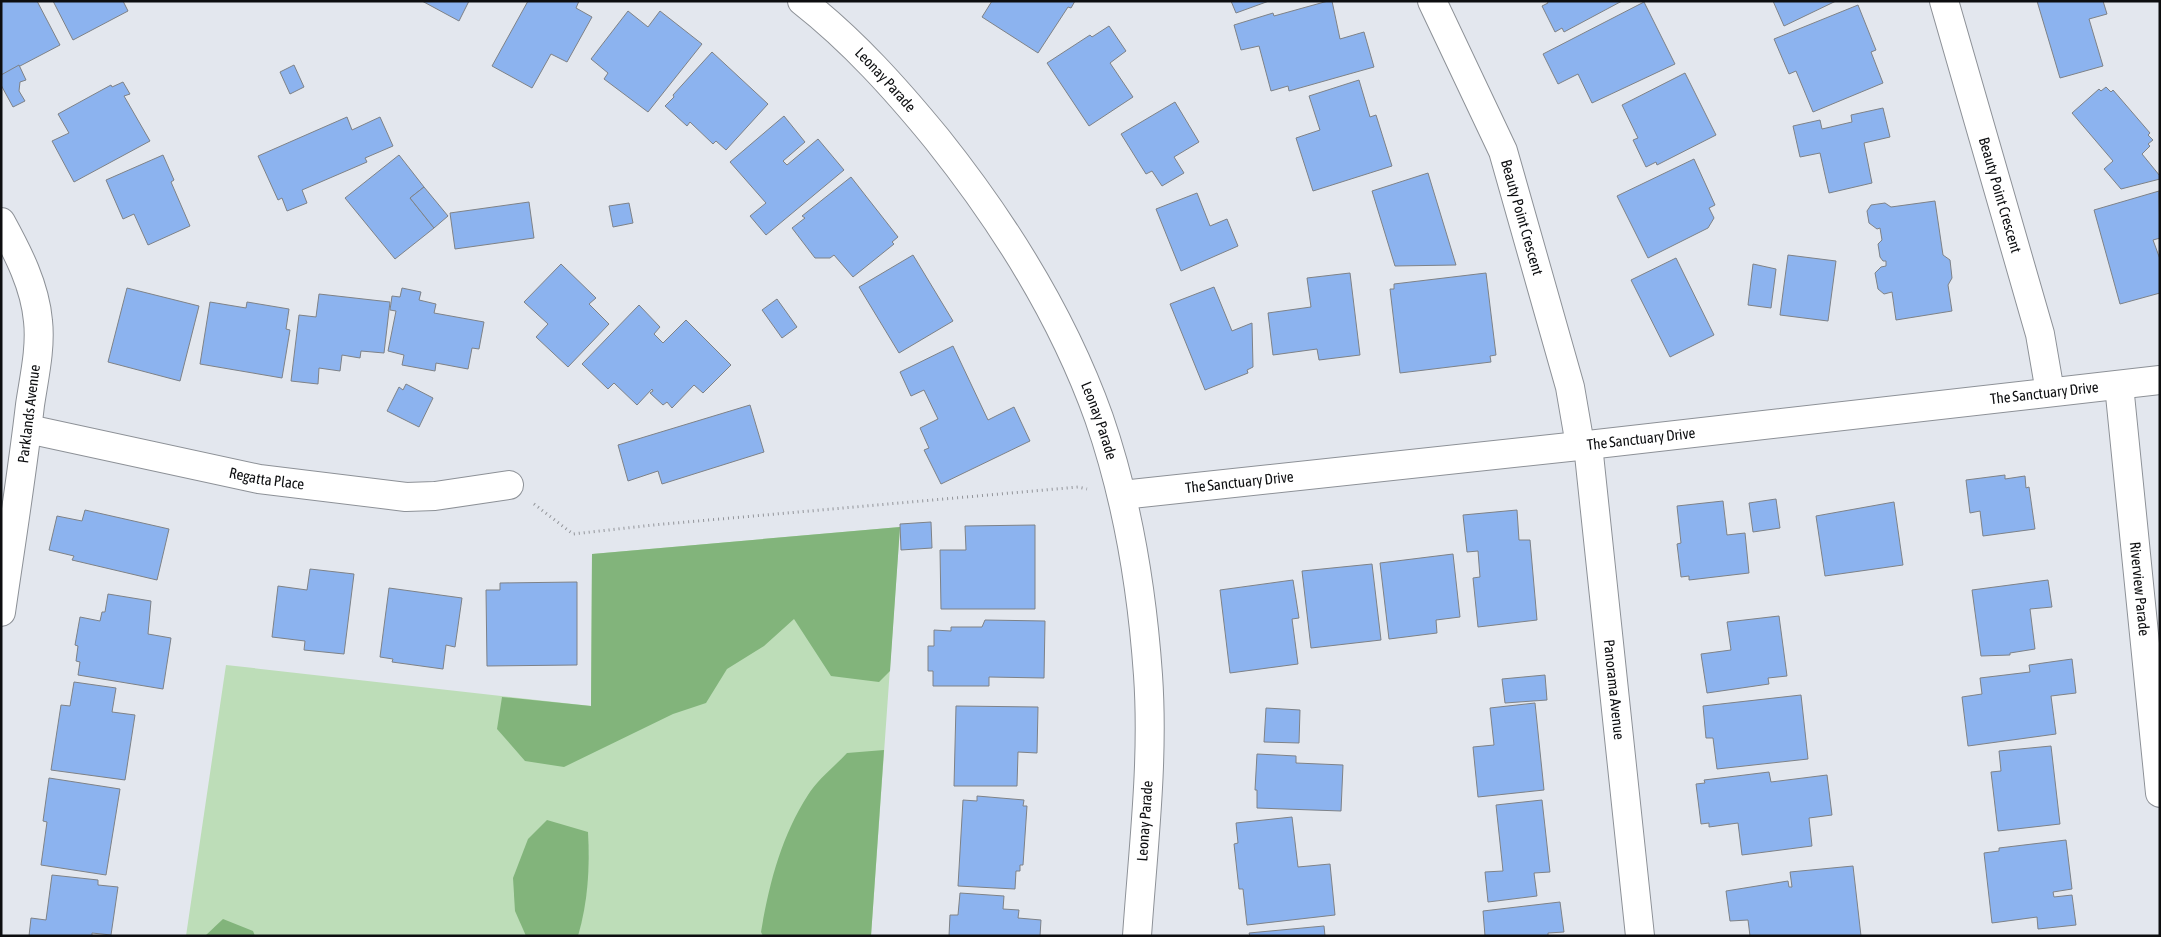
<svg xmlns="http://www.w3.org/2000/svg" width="2161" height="937" viewBox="0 0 2161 937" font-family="'Asap Condensed',sans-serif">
<rect width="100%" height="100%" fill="#e3e7ee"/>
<path fill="#bdddb8" d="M900 527 871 936H186L226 665 591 706 592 554Z"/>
<g fill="#82b47b">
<path d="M900 527 890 671 879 682 831 676 794 619 764 646 727 669 706 703 673 714 564 767 525 761 497 729 502 697 591 706 592 554Z"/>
<path d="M884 750 871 936H763L761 932C769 884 781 837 808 795 817 780 835 766 847 753Z"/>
<path d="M547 820 588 832C590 867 588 902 578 936H526L515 911 513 878 528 839Z"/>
<path d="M223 919 253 931 255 936H205Z"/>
</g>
<g fill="#8cb3ef" stroke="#7e8287">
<path d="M1 1H37L60 45 1 76Z"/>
<path d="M53 1H123L128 11 73 40Z"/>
<path d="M422 1H469L459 21Z"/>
<path d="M528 1H579L576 8 592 17 567 62 551 54 532 88 492 66Z"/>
<path d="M992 1H1075L1071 8 1068 7 1038 53 982 17Z"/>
<path d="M1231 1H1269L1236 13Z"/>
<path d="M1328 1H1332L1340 39 1364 32 1374 67 1289 91 1288 86 1271 91 1259 46 1241 50 1234 25 1273 13 1274 16Z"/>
<path d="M1547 1H1622L1564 32 1562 28 1555 32 1542 6 1548 3Z"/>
<path d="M1773 1H1836L1784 26Z"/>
<path d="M2037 1H2103L2107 14 2089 19 2103 66 2060 78Z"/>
<path d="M1644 2 1675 64 1592 103 1578 74 1558 84 1543 54Z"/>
<path d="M1858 5 1876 50 1871 52 1883 83 1813 112 1796 71 1789 74 1774 39Z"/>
<path d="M628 11 648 27 660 11 702 44 648 112 604 79 608 73 591 59Z"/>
<path d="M1109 26 1126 51 1110 63 1133 97 1089 126 1047 63 1090 35 1092 37Z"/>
<path d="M712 52 768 104 726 150 716 141 713 144 690 122 687 126 665 106 674 97 673 95Z"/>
<path d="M19 65 26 80 20 82 19 91 25 101 13 107 1 85V75Z"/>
<path d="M294 65 304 87 290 94 280 72Z"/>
<path d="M1685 73 1716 135 1657 165 1656 162 1646 167 1633 140 1638 138 1622 105Z"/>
<path d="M1359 80 1370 117 1376 115 1392 166 1313 191 1296 138 1320 130 1309 96Z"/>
<path d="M123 82 130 94 124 96 150 141 74 182 52 141 69 133 58 114 111 85 112 87Z"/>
<path d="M2106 87 2111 92 2113 90 2150 133 2148 135 2153 140 2148 144 2150 146 2142 154 2160 176V179L2121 189 2104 169 2113 161 2072 113 2099 89 2101 91Z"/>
<path d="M1175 102 1199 142 1174 157 1184 173 1162 186 1152 171 1146 174 1121 134Z"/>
<path d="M1883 108 1890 137 1864 143 1872 183 1829 193 1820 153 1800 157 1793 126 1820 120 1822 129 1852 122 1851 115Z"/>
<path d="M784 116 805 142 783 161 787 165 818 139 844 170 766 235 750 216 766 203 730 162Z"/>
<path d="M347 117 352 130 380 117 393 146 365 158 367 162 302 190 307 203 287 211 282 198 278 200 258 156Z"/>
<path d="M163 155 174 180 171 182 190 226 148 245 134 214 123 219 106 180Z"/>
<path d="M399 155 424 187 410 198 434 228 395 259 345 198Z"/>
<path d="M1694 159 1715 205 1709 208 1714 218 1708 228 1648 258 1617 196Z"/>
<path d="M1428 173 1456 265 1395 266 1372 191Z"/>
<path d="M851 177 898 237 892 242 894 244 853 277 834 255 830 258H815L792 228 805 218 802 216Z"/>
<path d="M424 187 448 216 434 228 410 198Z"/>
<path d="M2159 191 2160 238 2153 240 2160 259V293L2120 304 2094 210Z"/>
<path d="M1197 193 1210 226 1227 219 1238 246 1181 271 1156 209Z"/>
<path d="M1935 201 1943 255 1950 260 1952 278 1948 285 1952 311 1896 320 1892 292 1884 294 1878 289 1875 273 1881 267 1886 266V261H1883L1880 257 1878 244 1882 240 1880 228 1877 229 1869 223 1867 211 1871 205 1885 203 1891 207Z"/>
<path d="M529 202 534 238 455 249 450 213Z"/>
<path d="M629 203 633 223 613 227 609 206Z"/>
<path d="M913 255 953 321 899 353 859 287Z"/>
<path d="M1788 255 1836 261 1828 321 1780 315Z"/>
<path d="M1676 258 1714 335 1670 357 1631 280Z"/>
<path d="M561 264 596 298 589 304 609 324 568 367 536 337 548 324 524 302Z"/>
<path d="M1753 264 1776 269 1771 308 1748 305Z"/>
<path d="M1350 273 1360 355 1319 360 1317 349 1273 355 1268 313 1311 307 1307 278Z"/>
<path d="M1486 273 1496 355 1490 356 1491 362 1400 373 1390 289H1394V284Z"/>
<path d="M1214 287 1232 331 1252 323 1253 367 1247 370 1248 373 1205 390 1170 304Z"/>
<path d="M127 288 199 306 180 381 108 362Z"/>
<path d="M402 288 421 292 419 300 436 304 434 313 484 322 479 349 472 348 468 369 436 363 435 371 402 365 404 355 388 351 396 311 390 310 392 296 400 297Z"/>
<path d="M319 294 390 302 384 353 361 351 360 358 342 355 340 371 319 368 318 384 291 381 299 315 316 317Z"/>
<path d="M777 299 797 327 782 338 762 310Z"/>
<path d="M210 302 246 308 247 302 289 309 286 329 290 330 282 378 200 364Z"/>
<path d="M639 305 660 327 654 334 663 343 686 320 731 365 703 393 694 385 672 408 667 402 663 405 650 393 653 391 652 389 637 405 614 383 608 389 582 364Z"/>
<path d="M953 346 988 420 1014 407 1030 441 941 484 924 450 929 448 920 428 938 419 924 390 911 396 900 372Z"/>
<path d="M406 384 433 398 419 427 387 411 399 387 403 390Z"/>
<path d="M750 405 764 452 662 484 658 471 628 481 618 445Z"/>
<path d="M2005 475V479L2025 476 2026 488 2029 487 2035 529 1983 536 1980 511 1970 513 1966 480Z"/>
<path d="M1776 499 1780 528 1753 532 1749 503Z"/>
<path d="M1723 501 1727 535 1745 533 1749 573 1689 580V576L1681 577 1677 544 1681 543 1677 506Z"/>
<path d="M1894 502 1903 565 1825 576 1816 516Z"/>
<path d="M85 510 169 529 157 580 72 560 74 556 49 550 57 516 82 521Z"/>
<path d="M1517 510 1519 540H1530L1537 620 1478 627 1473 578 1480 577 1478 551 1467 552 1463 515Z"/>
<path d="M931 522 932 548 901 550 900 524Z"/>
<path d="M1035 525V609H941L940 550H966L965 526Z"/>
<path d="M1453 554 1460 617 1436 620 1437 633 1389 639 1380 563Z"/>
<path d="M1372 564 1381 640 1311 648 1302 571Z"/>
<path d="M310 569 354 574 344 654 304 650 305 641 272 637 278 586 307 590Z"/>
<path d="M1293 580 1299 618 1292 619 1298 664 1230 673 1220 590Z"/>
<path d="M2048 580 2052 607 2030 609 2035 649 2010 653V655L1981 656 1972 590Z"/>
<path d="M577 582V665L487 666 486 590H500V583Z"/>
<path d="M389 588 462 598 455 647 446 645 443 669 392 662 393 659 380 657Z"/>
<path d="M108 594 151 601 148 634 171 638 163 689 78 675 80 662 76 661 78 646 75 645 80 617 100 621 102 612H105Z"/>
<path d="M1779 616 1787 676 1768 678 1769 684 1707 693 1701 654 1731 650 1727 622Z"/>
<path d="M985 620 1045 621 1044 678 989 677V686H933V671H928V646H934V630L951 631V627H982Z"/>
<path d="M2072 659 2076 693 2051 696 2056 734 1968 746 1962 697 1982 694 1980 678 2030 672 2029 665Z"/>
<path d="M1545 675 1547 700 1505 703 1502 679Z"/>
<path d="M74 682 116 688 112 712 135 715 125 780 51 770 61 705 70 706Z"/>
<path d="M1801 695 1808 759 1717 769 1713 738H1706L1703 706Z"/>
<path d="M1535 703 1544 790 1478 797 1473 747 1494 745 1490 708Z"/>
<path d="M956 706 1038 707 1037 753 1018 752 1017 786H954Z"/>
<path d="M1266 708 1300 710 1299 743 1264 742Z"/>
<path d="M2051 746 2060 824 1998 831 1991 772 2001 771 1999 751Z"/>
<path d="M1257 754 1296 756V763L1343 765 1341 811 1257 808V790H1255Z"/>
<path d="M1769 772 1771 782 1827 775 1832 815 1809 818 1812 846 1742 855 1738 823 1709 827V823L1701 824 1696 784 1705 783 1704 780Z"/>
<path d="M49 778 120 789 106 875 41 865 47 822 43 821Z"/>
<path d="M977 796 1024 800 1023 806H1027L1023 865H1020V871H1016L1015 889 958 886 963 800 977 801Z"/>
<path d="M1542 800 1550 872 1534 873 1537 896 1488 902 1485 872 1503 871 1496 805Z"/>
<path d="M1292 817 1298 867 1330 864 1335 915 1247 925 1243 889H1239L1234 844 1238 843 1236 823Z"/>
<path d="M2066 840 2072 889 2053 892 2054 897 2072 895 2076 925 2038 929 2037 917 1992 923 1984 853 1999 851V848Z"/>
<path d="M1853 866 1861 936H1750L1748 920 1730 921 1726 891 1788 881 1789 887H1792L1790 872Z"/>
<path d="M52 875 98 880V885L118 887 111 935 92 933V936H29L31 918 46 920Z"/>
<path d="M960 893 1004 896 1003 909 1019 910 1018 918 1041 920 1040 936H949L950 915H958Z"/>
<path d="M1560 902 1564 932 1548 933V936H1485L1483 911Z"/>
<path d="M1324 926 1325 936H1250L1249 933Z"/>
</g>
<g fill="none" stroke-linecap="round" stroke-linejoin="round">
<g stroke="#8d9197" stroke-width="30">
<g id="minor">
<path id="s1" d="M802 1C853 41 896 89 937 139 1004 223 1063 317 1099 418 1127 499 1142 590 1148 675 1154 761 1143 849 1137 936"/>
<path id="s2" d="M1432 1 1503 151 1570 387 1580 445"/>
<path id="s3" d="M1944 1 2040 334 2050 392"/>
<path d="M1 222C18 253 35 286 38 321 41 348 34 378 30 405 22 474 11 543 1 612"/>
<path id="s4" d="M2119 385 2160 793"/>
<path id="s5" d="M28 429 259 479 406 497 435 496 509 485"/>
<path id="s6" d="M1588 445 1640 936"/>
<path id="s7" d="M1122 495 1588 445 2160 380"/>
</g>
</g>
<path stroke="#929499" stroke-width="3" stroke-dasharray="1 4" stroke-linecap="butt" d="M534 504 573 534 653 525 1078 487 1087 489"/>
<use href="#minor" stroke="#fff" stroke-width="28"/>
</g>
<g text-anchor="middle" stroke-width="5" stroke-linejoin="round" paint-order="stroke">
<g font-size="15" fill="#0d0e10" stroke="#fff">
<text dy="5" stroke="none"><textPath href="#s1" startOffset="115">Leonay Parade</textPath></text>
<text dy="5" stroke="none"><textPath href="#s3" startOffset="202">Beauty Point Crescent</textPath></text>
<text dy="5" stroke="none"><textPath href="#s2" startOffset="235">Beauty Point Crescent</textPath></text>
<text dy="5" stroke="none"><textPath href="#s7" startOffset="928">The Sanctuary Drive</textPath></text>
<text transform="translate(29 414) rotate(-83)" y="5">Parklands Avenue</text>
<text dy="5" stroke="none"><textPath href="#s1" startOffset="520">Leonay Parade</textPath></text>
<text dy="5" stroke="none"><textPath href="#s7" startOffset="522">The Sanctuary Drive</textPath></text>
<text dy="5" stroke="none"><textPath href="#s5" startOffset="244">Regatta Place</textPath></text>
<text dy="5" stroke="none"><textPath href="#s7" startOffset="118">The Sanctuary Drive</textPath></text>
<text dy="5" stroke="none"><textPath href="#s4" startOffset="205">Riverview Parade</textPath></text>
<text dy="5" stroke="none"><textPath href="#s6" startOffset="246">Panorama Avenue</textPath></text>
<text transform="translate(1145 821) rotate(-86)" y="5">Leonay Parade</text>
</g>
</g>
<rect width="2161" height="937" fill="none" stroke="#0d0e10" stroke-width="5"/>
</svg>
